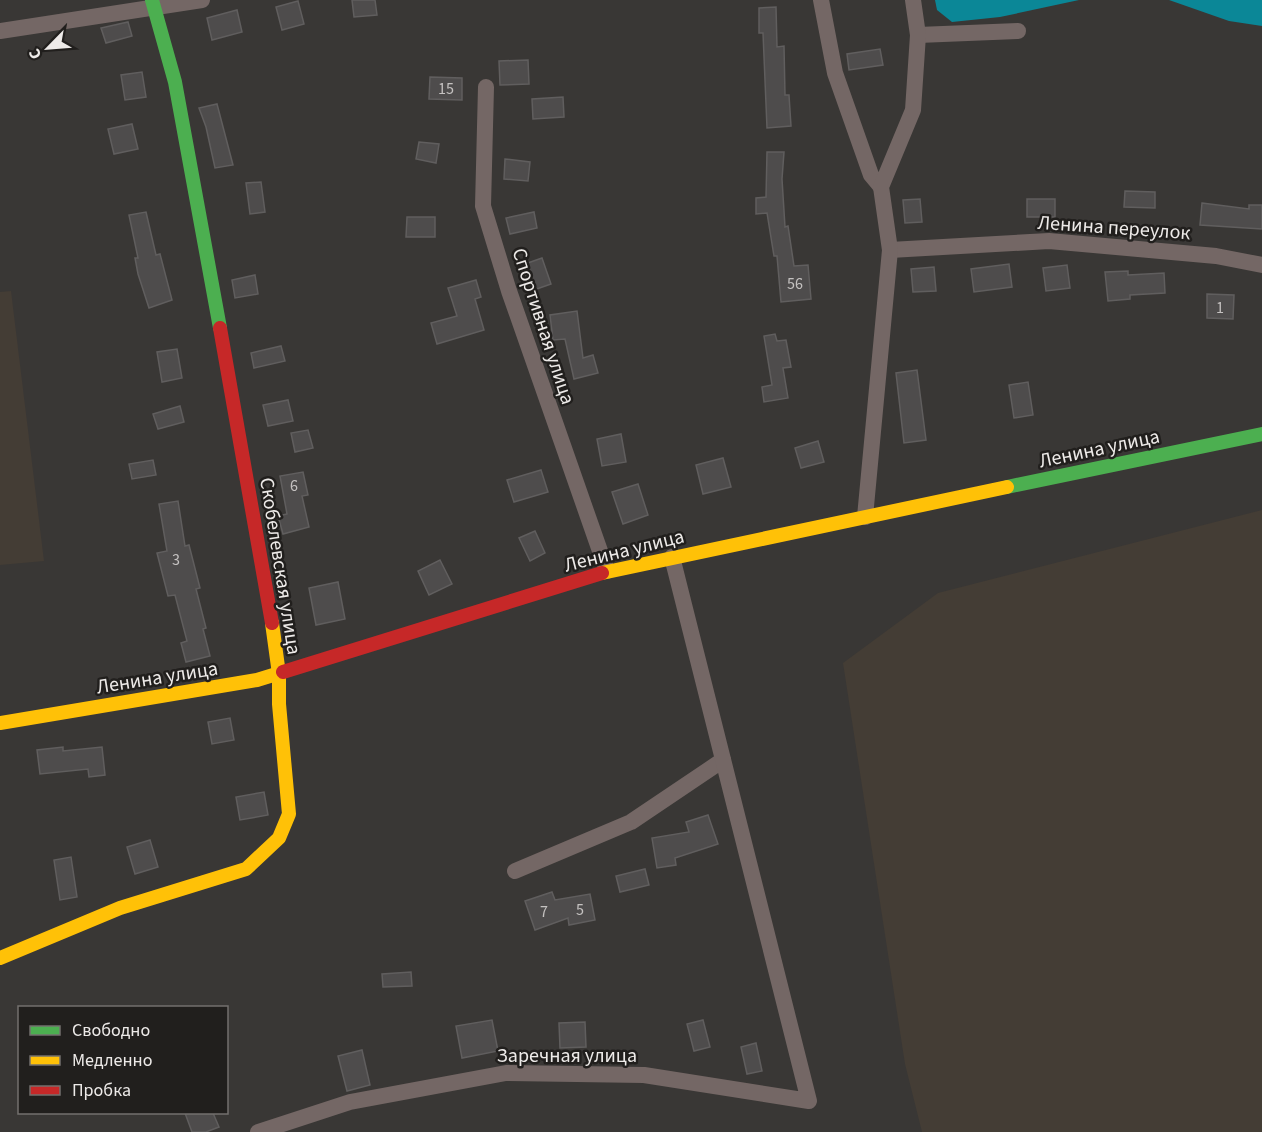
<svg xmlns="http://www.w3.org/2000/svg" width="1262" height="1132" viewBox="0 0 1262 1132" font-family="'Source Sans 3',sans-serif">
<rect width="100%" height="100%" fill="#393735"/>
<g fill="#443d35">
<path d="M11 291 44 561 0 565V292Z"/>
<path d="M1262 510V1132H922L905 1064 843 663 938 593Z"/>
</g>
<g fill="#0b8797">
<path d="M935 0H1079L1000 17 952 22 937 10Z"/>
<path d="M1169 0H1262V26L1229 21Z"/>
</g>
<g fill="#4e4c4c" stroke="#605e5e" stroke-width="1.5">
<path d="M352 0H375L377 15 354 17Z"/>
<path d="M298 1 304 24 282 30 276 7Z"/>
<path d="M776 7 777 47 784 46 785 95H789L791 126 767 128 763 33H759V8Z"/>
<path d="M237 10 242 32 212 40 207 18Z"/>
<path d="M128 22 132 36 106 43 101 28Z"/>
<path d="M880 49 883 65 849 70 847 54Z"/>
<path d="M528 60 529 84 500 85 499 61Z"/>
<path d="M142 72 146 97 125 100 121 75Z"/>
<path d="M430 77 462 78V100L429 99Z"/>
<path d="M563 97 564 117 533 119 532 99Z"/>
<path d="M217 104 233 165 215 168 206 127 199 108Z"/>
<path d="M132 124 138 149 114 154 108 129Z"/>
<path d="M419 142 439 144 436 163 416 159Z"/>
<path d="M767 152H784L782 179 785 227 788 226 794 266 808 265 811 299 781 302 777 256H774L767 213 756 214V198L766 197Z"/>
<path d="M505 159 530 162 528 181 504 179Z"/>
<path d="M261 182 265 212 250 214 246 183Z"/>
<path d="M1125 191 1155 192V208L1124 207Z"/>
<path d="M920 199 922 222 905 223 903 200Z"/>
<rect x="1027" y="199" width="28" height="18"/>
<path d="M1202 203 1249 209V205H1262V229L1200 225Z"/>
<path d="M146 212 156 255 160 254 172 300 149 308 138 274 135 258H138L129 215Z"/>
<path d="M534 212 537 228 510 234 506 218Z"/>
<path d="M407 217H435V237H406Z"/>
<path d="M542 258 551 284 531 291 522 265Z"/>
<path d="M1009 264 1012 287 974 292 971 269Z"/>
<path d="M1067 265 1070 288 1046 291 1043 268Z"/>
<path d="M934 267 936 291 913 292 911 269Z"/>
<path d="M1128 271V275L1164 273 1165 293 1130 295V299L1108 301 1105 272Z"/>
<path d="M255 275 258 294 235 298 232 280Z"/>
<path d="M476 280 481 297 475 299 484 330 437 344 431 323 457 316 448 288Z"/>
<path d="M1207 294 1234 295 1233 319 1207 318Z"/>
<path d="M577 311 583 358 593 355 598 373 574 379 565 339 553 340 550 315Z"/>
<path d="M775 334 777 341 786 340 791 367 783 368 788 398 764 402 762 387 772 385 764 336Z"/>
<path d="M281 346 285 361 254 368 251 353Z"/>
<path d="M177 349 182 378 162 382 157 352Z"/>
<path d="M917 370 926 440 904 443 896 373Z"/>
<path d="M1028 382 1033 415 1014 418 1009 385Z"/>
<path d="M288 400 293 421 268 426 263 405Z"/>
<path d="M180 406 184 422 158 429 153 414Z"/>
<path d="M308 430 313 448 295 452 291 433Z"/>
<path d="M621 434 626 462 602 466 597 439Z"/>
<path d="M818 441 824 462 801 468 795 448Z"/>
<path d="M723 458 731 487 703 494 696 465Z"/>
<path d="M153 460 156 475 132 479 129 464Z"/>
<path d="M541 470 548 492 514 502 507 480Z"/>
<path d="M303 472 308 495 302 496 309 527 283 534 278 516 287 514 280 476Z"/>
<path d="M638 484 648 515 623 524 612 492Z"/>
<path d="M178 501 185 546 189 545 200 588 196 589 206 628 203 629 210 656 186 662 181 643 187 641 175 595 168 596 157 553 167 551 159 504Z"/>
<path d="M535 531 545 553 530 561 519 538Z"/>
<path d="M440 560 452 584 429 595 418 571Z"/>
<path d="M338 582 345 619 316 625 309 588Z"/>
<path d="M230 718 234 740 212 744 208 722Z"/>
<path d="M63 747V751L102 747 105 775 89 777 88 769 40 774 37 750Z"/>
<path d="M264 792 268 815 240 820 236 797Z"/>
<path d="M708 815 718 844 675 858 676 865 657 868 652 838 689 832 686 822Z"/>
<path d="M150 840 158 867 135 874 127 847Z"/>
<path d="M71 857 77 897 60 900 54 860Z"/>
<path d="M645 869 649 885 620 892 616 876Z"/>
<path d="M552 892 555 900 590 894 595 920 569 925 568 918 535 930 525 901Z"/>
<path d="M411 972 412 986 383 987 382 974Z"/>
<path d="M492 1020 498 1051 462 1058 456 1026Z"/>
<path d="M703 1020 710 1047 694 1051 687 1024Z"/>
<path d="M585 1022 586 1047 560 1048 559 1023Z"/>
<path d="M756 1043 762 1071 747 1074 741 1047Z"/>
<path d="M362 1050 370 1085 347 1091 338 1056Z"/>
<path d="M185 1113H213L219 1127 206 1132H192Z"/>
</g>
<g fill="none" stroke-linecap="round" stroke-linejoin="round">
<g stroke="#746765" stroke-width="16">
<path d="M821 0 835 73 871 175 881 187"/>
<path d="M0 31 202 0"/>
<path d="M918 35 1018 31"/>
<path d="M486 87 483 206 509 291 607 571"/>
<path d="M890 250 1049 241 1216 256 1262 265"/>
<path d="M865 517 890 250 881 187 913 110 918 35 913 0"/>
<path d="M515 871 631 822 723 760"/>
<path d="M258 1132 350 1102 506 1073 644 1075 809 1101 672 557"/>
</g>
<g stroke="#4caf50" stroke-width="14">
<path d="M152 0 175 82 220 328"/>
<path d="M1007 487 1262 434"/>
</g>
<g stroke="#ffc107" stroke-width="14">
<path d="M602 573 1007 487"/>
<path d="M0 723 257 680 283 672"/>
<path d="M0 958 120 908 246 869 279 838 289 814 279 704V674L272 623"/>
</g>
<g stroke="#c62828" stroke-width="14">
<path d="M220 328 272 623"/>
<path d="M283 672 602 573"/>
</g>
</g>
<g text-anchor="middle" stroke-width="5" stroke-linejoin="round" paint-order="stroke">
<g font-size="16" fill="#c5c2c1">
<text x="446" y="94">15</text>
<text x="795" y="289">56</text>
<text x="1220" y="313">1</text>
<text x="294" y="491">6</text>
<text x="176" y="565">3</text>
<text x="580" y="915">5</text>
<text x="544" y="917">7</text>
</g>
<g font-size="20" fill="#edeae8" stroke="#211f1d">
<text transform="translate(1114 227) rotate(4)" y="7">Ленина переулок</text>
<text transform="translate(544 326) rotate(72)" y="7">Спортивная улица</text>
<text transform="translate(1099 448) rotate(-12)" y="7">Ленина улица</text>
<text transform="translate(624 550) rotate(-14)" y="7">Ленина улица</text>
<text transform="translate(281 566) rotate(81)" y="7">Скобелевская улица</text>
<text transform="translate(157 677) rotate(-9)" y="7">Ленина улица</text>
<text x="567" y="1062">Заречная улица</text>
</g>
</g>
<rect x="18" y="1006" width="210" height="108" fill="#211f1d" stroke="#73706e" stroke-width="1.5"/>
<rect x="30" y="1026" width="30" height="9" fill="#4caf50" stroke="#73706e" stroke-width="1.5"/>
<text x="72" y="1036" font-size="18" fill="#edeae8">Свободно</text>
<rect x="30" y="1056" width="30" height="9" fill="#ffc107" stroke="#73706e" stroke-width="1.5"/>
<text x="72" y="1066" font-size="18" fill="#edeae8">Медленно</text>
<rect x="30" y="1086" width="30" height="9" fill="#c62828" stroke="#73706e" stroke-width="1.5"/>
<text x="72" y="1096" font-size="18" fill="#edeae8">Пробка</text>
<g transform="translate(48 48) rotate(245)" stroke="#211f1d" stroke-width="4.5" paint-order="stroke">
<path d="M0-4.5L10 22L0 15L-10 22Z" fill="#edeae8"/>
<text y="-9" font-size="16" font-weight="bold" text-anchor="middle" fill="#edeae8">С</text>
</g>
</svg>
